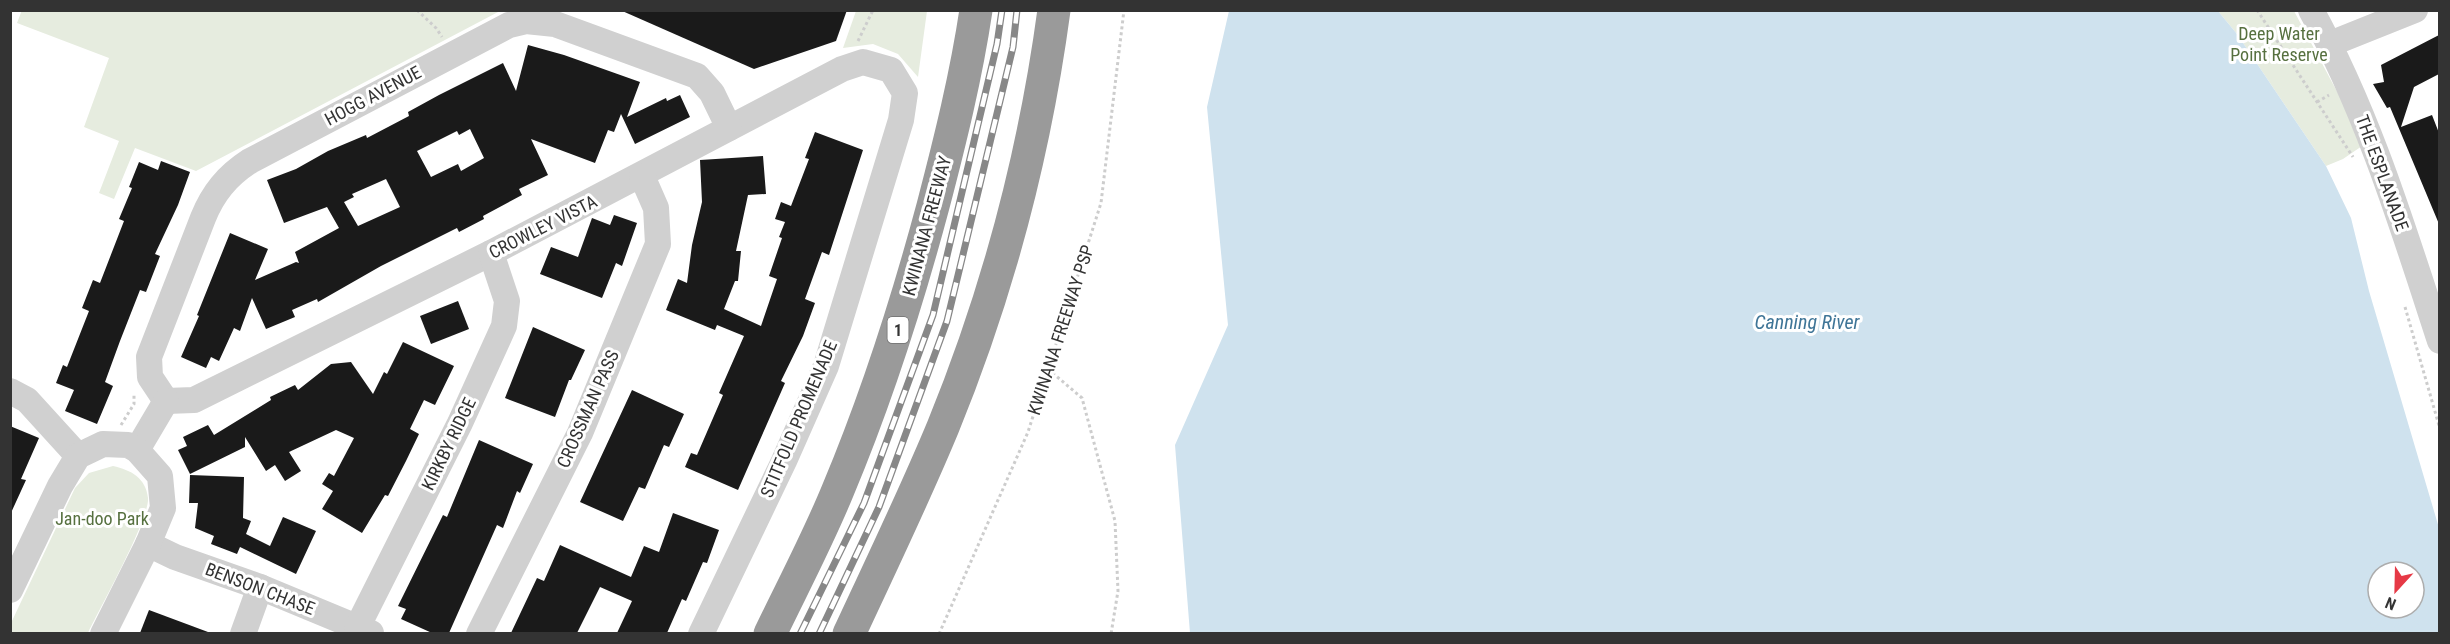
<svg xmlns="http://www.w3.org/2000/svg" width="2450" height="644" viewBox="0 0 2450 644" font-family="'Roboto Condensed',sans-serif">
<rect width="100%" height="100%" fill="#fff"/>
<g fill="#e6ecdf">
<path d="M22 10H500V11L196 171 135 148 114 199 99 193 119 141 84 127 109 58 17 23Z"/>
<path d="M856 11H927L918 77 898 54 873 44 843 48Z"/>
<path d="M2218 11H2294L2365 144 2343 159 2326 166 2237 34Z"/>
<path d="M113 466C131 470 146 478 148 498 150 518 99 610 88 633H11V623L75 488 89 473Z"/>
</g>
<path fill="#cfe2ee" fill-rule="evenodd" d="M1229 11H2218L2237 34 2326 166 2351 218 2369 291 2439 528V633H1190L1175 445 1228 325 1207 107ZM2378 572H2414V608H2378Z"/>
<g fill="#1a1a1a" fill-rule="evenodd">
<path d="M620 10H847L836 41 754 69Z"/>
<path d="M2439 35V74L2414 87 2401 127 2432 115 2439 133V224L2390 107 2387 108 2373 84 2384 82 2381 65Z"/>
<path d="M528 45 564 55 640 82 627 117 666 98 667 101 680 95 690 117 635 144 621 114 614 132 608 130 595 163 531 139 548 175 519 189 522 195 483 216 484 219 459 232 457 228 381 266 318 302 317 299 292 310 295 317 266 329 252 298 240 331 234 328 219 361 211 357 206 368 181 357 199 316 197 315 230 233 268 249 255 280 296 262 299 263 295 252 339 228 327 207 284 223 267 180 296 169 328 151 366 135 367 138 409 116 408 112 439 95 503 63 516 91ZM470 129 484 158 461 171 458 164 431 177 417 151 457 131 459 135ZM386 179 400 207 358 226 344 202 354 197 352 194Z"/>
<path d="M815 132 863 150 829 255 822 252 805 299 815 303 803 336 781 381 785 383 738 490 685 467 691 453 697 455 723 395 719 393 744 336 717 325 715 330 666 310 678 279 687 283 692 245 702 202 700 160 763 156 766 194 748 195 736 251H741L738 281H735L724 309 761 326 777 279 769 276 782 238 779 237 785 222 775 219 781 202 791 206 809 159 805 158Z"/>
<path d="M161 161 190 172 178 205 155 254 160 256 146 292 140 290 120 341 105 382 113 386 97 424 65 411 74 390 56 383 63 365 67 367 89 311 82 308 93 280 100 283 124 221 119 219 132 188 129 187 139 162 158 170Z"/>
<path d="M614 215 637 223 622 266 616 263 602 298 540 274 551 247 578 257 592 218 610 225Z"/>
<path d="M458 301 469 329 431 344 420 316Z"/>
<path d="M533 327 585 350 571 380H569L555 417 505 398Z"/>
<path d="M403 342 454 366 435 405 424 400 410 429 419 434 406 461 388 496 385 495 362 533 322 509 333 491 322 484 329 473 334 476 354 438 336 430 289 452 301 471 285 481 275 465 266 471 245 437V447L190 474 178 450 187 446 183 437 208 425 214 435 271 400 270 397 295 385 298 390 331 364 351 362 373 394 384 372 387 374Z"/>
<path d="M632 390 684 414 669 447 664 445 645 489 639 487 623 521 580 502Z"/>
<path d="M10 426 39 438 21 479 26 480 10 515Z"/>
<path d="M479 440 533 464 520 493 517 491 503 528 497 525 449 633H432L401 619 406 609 398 606 443 515 447 517Z"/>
<path d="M190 475 244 477 243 518 251 521 246 534 270 546 283 517 316 531 296 574 240 547 237 554 211 544 214 536 195 528 198 503H189Z"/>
<path d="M673 513 719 530 707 563 703 562 686 601 682 599 667 633H617L632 601 600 587 577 633H511L537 578 544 581 560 545 631 577 644 546 659 552Z"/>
<path d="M149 610 208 632V633H140Z"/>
</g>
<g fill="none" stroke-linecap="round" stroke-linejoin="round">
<g stroke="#cdcdcd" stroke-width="3" stroke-dasharray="3 3" stroke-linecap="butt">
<path d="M417 10 436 28 442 37"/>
<path d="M2257 10 2353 157"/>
<path d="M858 41 873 10"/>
<path d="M2317 102 2329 95"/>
<path d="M2405 307 2440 429"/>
<path d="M1048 369 1082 398 1115 521 1118 591 1111 634"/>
<path d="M121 425 134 404V393"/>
<path d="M939 634 1028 432 1101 203 1124 10"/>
</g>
<g stroke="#d0d0d0" stroke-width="26">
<path d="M2311 10C2369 115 2403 228 2440 341"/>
<path d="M2330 44 2415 10"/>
<path d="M10 391 27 400 78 456"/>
<path d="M166 401 194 400 491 253 842 69 863 62 891 70 905 93 901 120 826 366 784 461 701 634"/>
<path d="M166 401 150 377 149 357 203 218C213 193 227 176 250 161L509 25 526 21 555 24 697 76 712 93 729 128"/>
<path d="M137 450 166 401"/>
<path d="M148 544 175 557 260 587 371 633"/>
<path d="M10 590 60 486 78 456 103 444 128 445 137 450 160 476 163 508 148 544 103 634"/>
<path d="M357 628 460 423 504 326 507 301 491 253"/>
<path d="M243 634 260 587"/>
<path d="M479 634 580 433 658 244 656 208 642 176"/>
</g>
<g stroke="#9a9a9a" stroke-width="33">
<path d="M770 634C793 586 818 539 838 490 877 397 907 303 933 206 950 141 966 77 976 10"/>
<path d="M849 634C881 565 914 497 943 427 997 295 1035 151 1054 10"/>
</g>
<g stroke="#888" stroke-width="7">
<g id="rail">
<path d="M800 634 864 503 933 315 997 44 1002 10"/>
<path d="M819 634 879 507 947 321 1013 47 1017 10"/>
</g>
</g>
<use href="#rail" stroke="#fff" stroke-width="4.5" stroke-dasharray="14" stroke-linecap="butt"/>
</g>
<g text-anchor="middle" stroke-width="6" stroke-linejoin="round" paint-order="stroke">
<rect fill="#fff" stroke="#707070" stroke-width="1.5" x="887.5" y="317" width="21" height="26" rx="4.5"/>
<g font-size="16" font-weight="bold" fill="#333">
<text x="898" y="336">1</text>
</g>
<g font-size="18" fill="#56703f" stroke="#fff">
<text x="2279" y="40">Deep Water<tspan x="2279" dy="21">Point Reserve</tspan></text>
<text x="102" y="525">Jan-doo Park</text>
</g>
<g font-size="18" fill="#333" stroke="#fff">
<text transform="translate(373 96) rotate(-28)" y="6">HOGG AVENUE</text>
<text transform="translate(2382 173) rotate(70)" y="6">THE ESPLANADE</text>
<text transform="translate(927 226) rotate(-75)" y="6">KWINANA FREEWAY</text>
<text transform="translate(543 227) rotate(-27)" y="6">CROWLEY VISTA</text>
<text transform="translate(1061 330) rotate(-72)" y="6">KWINANA FREEWAY PSP</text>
<text transform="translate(588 409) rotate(-66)" y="6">CROSSMAN PASS</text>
<text transform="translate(799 419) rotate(-67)" y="6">STITFOLD PROMENADE</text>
<text transform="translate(449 444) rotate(-64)" y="6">KIRKBY RIDGE</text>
<text transform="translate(260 589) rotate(21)" y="6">BENSON CHASE</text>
</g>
<g font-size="20" font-style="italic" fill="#3f7597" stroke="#fff">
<text x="1807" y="329">Canning River</text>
</g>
</g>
<rect width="2450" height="644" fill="none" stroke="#333333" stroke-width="24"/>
<g transform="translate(2396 590) rotate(202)"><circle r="28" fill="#ffffff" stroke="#adadad" stroke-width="1.5"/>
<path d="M0-4.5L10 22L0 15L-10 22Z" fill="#e63946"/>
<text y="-9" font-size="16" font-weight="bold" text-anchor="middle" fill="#333333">N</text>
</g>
</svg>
